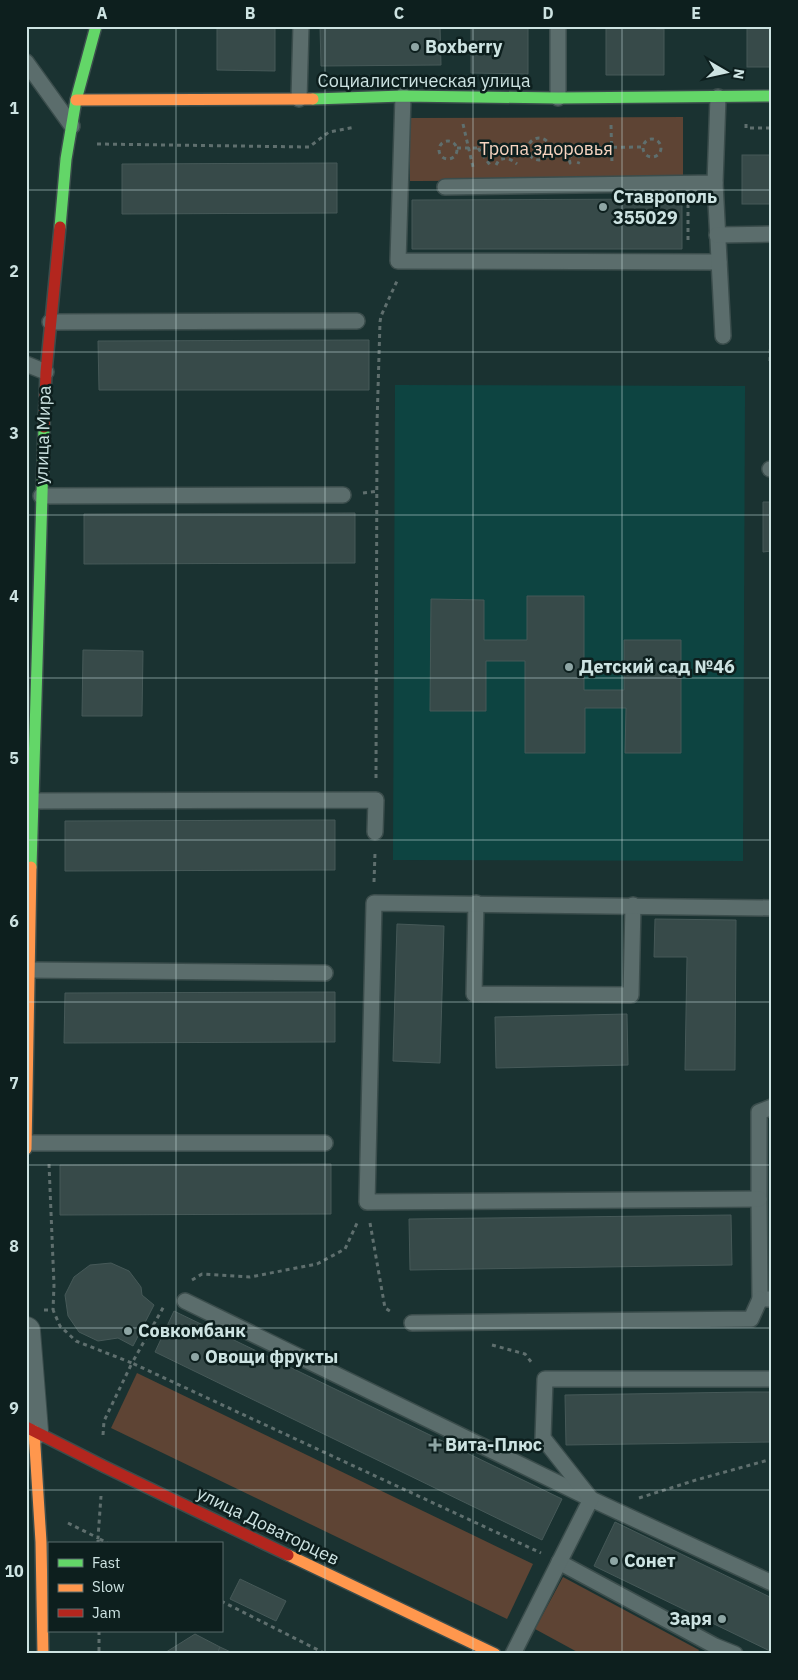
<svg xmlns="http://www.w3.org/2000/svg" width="798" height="1680" viewBox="0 0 798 1680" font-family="'IBM Plex Sans',sans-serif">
<rect width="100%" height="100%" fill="#1a3231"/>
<path fill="#0d4441" d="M395 385 745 386 743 861 393 860Z"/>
<g fill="#5e4434">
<path d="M683 117V180L410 181V118Z"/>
<path d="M137 1373 533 1564 507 1619 111 1428Z"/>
<path d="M563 1577 699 1650 697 1654H581L535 1629Z"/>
</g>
<g fill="#374a49" stroke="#465958">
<path d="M217 26H275V71L217 70Z"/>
<path d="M320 26H440L441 65 321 66Z"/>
<path d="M471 26H528V74L471 73Z"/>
<path d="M606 26H656V29H664V75H606Z"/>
<rect x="747" y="26" width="25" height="41"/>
<rect x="742" y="155" width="30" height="49"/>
<path d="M337 163V213L122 214V164Z"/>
<path d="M682 199V249H412V200Z"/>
<path d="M369 340V390H99L98 341Z"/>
<path d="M763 502H772V551L763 552Z"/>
<path d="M355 513V563L84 564V514Z"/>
<path d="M527 596H584V690H624V640H681V753H625L626 708H585V753H525V661H486V711H430L431 599 484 600V640H527Z"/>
<path d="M83 650 143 651 142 716H82Z"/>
<rect x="770" y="805" width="2" height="50"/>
<path d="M335 820V870L65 871V821Z"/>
<path d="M655 919 736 920 735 1070H685L687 957H654Z"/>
<path d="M397 924 444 926 440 1063 393 1061Z"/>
<path d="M335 992V1042L64 1043 65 993Z"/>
<path d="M627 1014 628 1065 496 1068 495 1017Z"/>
<path d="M331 1164V1214L60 1215V1165Z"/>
<path d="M731 1215 732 1265 410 1270 409 1219Z"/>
<path d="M111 1263 129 1271 141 1287 142 1295 154 1305 133 1346 118 1338 98 1341 79 1332 68 1316 65 1295 74 1277 90 1265Z"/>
<path d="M174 1311 562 1499 542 1540 155 1352Z"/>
<path d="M747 1392H772V1442L566 1445 565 1395Z"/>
<path d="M615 1522 772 1598V1652L594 1566Z"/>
<path d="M240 1579 286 1601 276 1621 230 1599Z"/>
<path d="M195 1634 220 1647 217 1654H163Z"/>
<path d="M220 1647 235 1654H217Z"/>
</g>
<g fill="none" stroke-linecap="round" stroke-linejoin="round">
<g stroke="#3b4d4c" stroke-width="18">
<g id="lane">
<path d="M26 62 72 126"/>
<path d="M403 96 398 261 719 262"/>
<path d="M558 98V26"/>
<path d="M299 99 301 26"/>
<path d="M715 183 723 336"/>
<path d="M445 187 715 183 718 97"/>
<path d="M717 235 772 234"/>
<path d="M50 322 357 321"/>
<path d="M26 364 46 372"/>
<path d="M770 469H772"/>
<path d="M41 496 343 495"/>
<path d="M32 801 376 800 375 832"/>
<path d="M476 903 474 994 631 995 633 905"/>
<path d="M29 970 325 973"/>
<path d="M772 1107 759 1112V1199L760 1299H772"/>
<path d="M26 1143H325"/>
<path d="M759 1199 367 1202 374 903 772 908"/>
<path d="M185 1301 591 1499 772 1583"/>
<path d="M412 1323 751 1319 760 1299"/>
<path d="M559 1562 715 1646 735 1654"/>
<path d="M513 1654 591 1499 543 1438 545 1379H771"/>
</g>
</g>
<g stroke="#3b4d4c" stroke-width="30">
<path id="street" d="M26 1331 34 1431"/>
</g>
<g stroke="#3b4d4c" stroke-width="14">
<g id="fast">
<path d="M313 99 403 96 558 98 772 96"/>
<path d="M60 227 66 159 76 100 96 26"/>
<path d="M31 867 44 427"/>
</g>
</g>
<g stroke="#3b4d4c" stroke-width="14">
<g id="slow">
<path d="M76 100 313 99"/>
<path d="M26 1149 31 867"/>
<path d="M34 1431 41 1542 43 1654"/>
<path d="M288 1555 495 1654"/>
</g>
</g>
<g stroke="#3b4d4c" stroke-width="14">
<g id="jam">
<path d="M44 427 46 372 60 227"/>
<path d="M26 1427 103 1466 288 1555"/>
</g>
</g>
<g stroke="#5f6f6e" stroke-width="3" stroke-dasharray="4 4" stroke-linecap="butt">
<path d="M463 124 473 167"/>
<path d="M746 124V128H772"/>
<path d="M611 125 612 164"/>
<circle cx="539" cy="149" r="11"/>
<circle cx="652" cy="148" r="9"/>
<circle cx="448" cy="150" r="9"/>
<path d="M97 144 309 147 329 132 355 127"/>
<path d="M457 148H528"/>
<path d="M478 148 490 165"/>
<path d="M549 148 642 147"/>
<path d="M569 163H570L569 158 573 154 579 156 580 159 578 164"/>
<path d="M496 165 499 160C506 157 511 159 517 164"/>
<path d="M688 204V241"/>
<path d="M772 285 770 361 772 362"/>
<path d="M363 493 378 491"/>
<path d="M376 778 377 424 380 322 381 316 397 281"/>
<path d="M374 882 375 853"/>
<path d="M49 1164 54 1285 53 1310"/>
<path d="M370 1223 385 1308 393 1313"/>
<path d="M192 1280 202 1274 250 1277 317 1264 345 1249 358 1221"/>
<path d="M44 1310H53L60 1326 76 1341 132 1363 164 1306"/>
<path d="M492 1345 525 1354 532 1363"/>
<path d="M103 1435 104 1421 132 1363 541 1553"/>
<path d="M639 1498 696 1480 772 1459"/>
<path d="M68 1523 98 1538 101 1496"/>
<path d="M98 1544V1538L109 1544"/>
<path d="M221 1601 326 1654"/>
<path d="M99 1631V1654"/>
</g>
<use href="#lane" stroke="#5b6d6c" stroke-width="15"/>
<use href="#street" stroke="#5b6d6c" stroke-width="28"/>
<use href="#fast" stroke="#63d668" stroke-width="11"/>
<use href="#slow" stroke="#ff974d" stroke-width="11"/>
<use href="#jam" stroke="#b3261e" stroke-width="11"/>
</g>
<path fill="none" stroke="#cde3e2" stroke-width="1" stroke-opacity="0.55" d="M176 26V1544M325 26V1654M473 26V1654M622 26V1654M26 190H772M26 352H772M26 515H772M26 678H772M26 840H772M26 1002H772M26 1165H772M26 1328H772M26 1490H772M176 1631V1654"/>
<g fill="#8ea5a4" stroke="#0d1f1e" stroke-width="2">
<circle cx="415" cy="47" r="5"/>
<circle cx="603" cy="207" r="5"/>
<circle cx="569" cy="667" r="5"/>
<circle cx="128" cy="1331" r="5"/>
<circle cx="195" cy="1357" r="5"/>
<path d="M432.5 1437.5h5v5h5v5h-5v5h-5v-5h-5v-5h5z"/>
<circle cx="614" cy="1561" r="5"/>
<circle cx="722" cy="1619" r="5"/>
</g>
<g text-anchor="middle" stroke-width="5" stroke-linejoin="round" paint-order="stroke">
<g font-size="18" font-weight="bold" fill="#cde3e2" stroke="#0d1f1e" text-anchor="start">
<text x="425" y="53">Boxberry</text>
<text x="613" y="203">Ставрополь<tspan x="613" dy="21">355029</tspan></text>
<text x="579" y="673">Детский сад №46</text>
<text x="138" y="1337">Совкомбанк</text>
<text x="205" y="1363">Овощи фрукты</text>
<text x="445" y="1451">Вита-Плюс</text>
<text x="624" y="1567">Сонет</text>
<text x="712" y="1625" text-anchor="end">Заря</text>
</g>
<g font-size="18" fill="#cde3e2" stroke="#0d1f1e">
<text x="424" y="87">Социалистическая улица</text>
<text transform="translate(43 435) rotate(-88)" y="6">улица Мира</text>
<text transform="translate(268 1526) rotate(26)" y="6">улица Доваторцев</text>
</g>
<g font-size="18" fill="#f8d4c0" stroke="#0d1f1e">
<text x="546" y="155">Тропа здоровья</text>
</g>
</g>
<rect width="798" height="1680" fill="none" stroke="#0d1f1e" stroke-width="55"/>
<rect x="48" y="1542" width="175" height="90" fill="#0d1f1e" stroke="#5a6d6c"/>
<rect x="58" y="1559" width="25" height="8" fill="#63d668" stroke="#5a6d6c"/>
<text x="92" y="1568" font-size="15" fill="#cde3e2">Fast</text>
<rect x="58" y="1584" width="25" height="8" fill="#ff974d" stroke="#5a6d6c"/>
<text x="92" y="1592" font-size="15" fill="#cde3e2">Slow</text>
<rect x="58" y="1609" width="25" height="8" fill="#b3261e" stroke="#5a6d6c"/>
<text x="92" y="1618" font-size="15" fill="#cde3e2">Jam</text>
<g transform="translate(726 72) rotate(99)" stroke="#0d1f1e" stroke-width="4" paint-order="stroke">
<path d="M0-4L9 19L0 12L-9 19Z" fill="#cde3e2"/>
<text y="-8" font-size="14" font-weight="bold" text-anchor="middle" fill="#cde3e2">N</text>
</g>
<rect x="28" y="28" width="742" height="1624" fill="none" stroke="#cde3e2" stroke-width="2"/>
<g font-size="16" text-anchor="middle" font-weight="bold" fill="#cde3e2">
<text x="102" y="19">A</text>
<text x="250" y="19">B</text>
<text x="399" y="19">C</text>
<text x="548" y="19">D</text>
<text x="696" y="19">E</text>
<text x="14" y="114">1</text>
<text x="14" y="277">2</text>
<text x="14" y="439">3</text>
<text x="14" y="602">4</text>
<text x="14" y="764">5</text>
<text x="14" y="927">6</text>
<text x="14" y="1089">7</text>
<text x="14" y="1252">8</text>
<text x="14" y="1414">9</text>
<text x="14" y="1577">10</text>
</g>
</svg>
